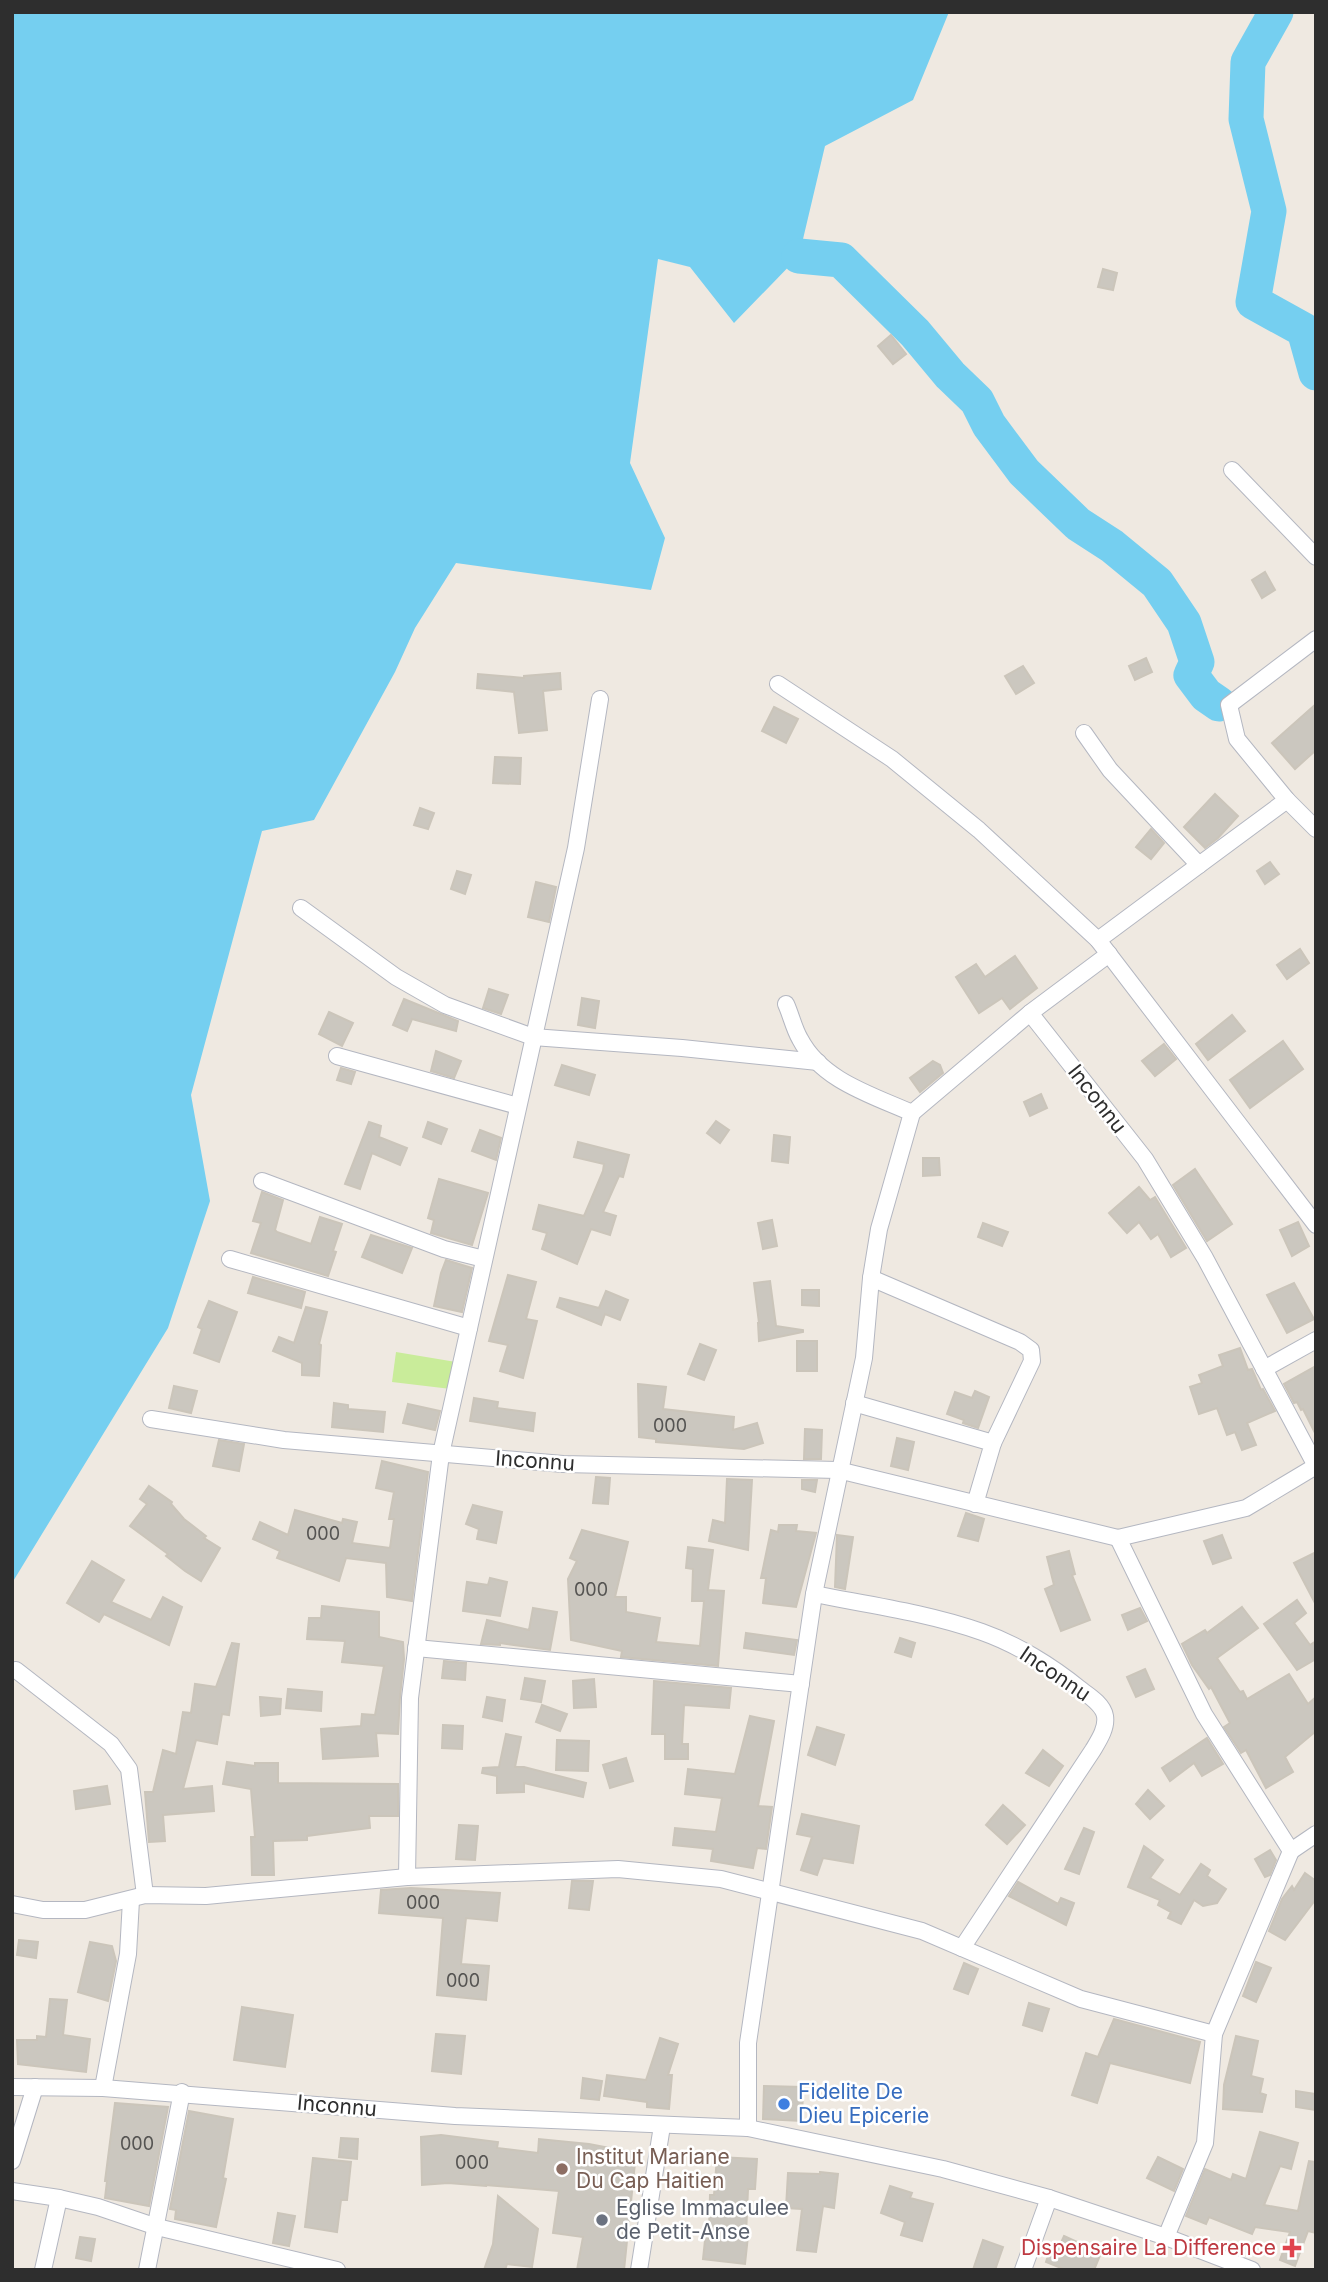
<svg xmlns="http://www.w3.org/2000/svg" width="1328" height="2282" viewBox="0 0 1328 2282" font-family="Inter,sans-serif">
<rect width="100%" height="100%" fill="#efe9e1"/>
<path fill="#c9ec9a" d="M396 1352 456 1362 451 1389 392 1382Z"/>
<path fill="#75cff0" d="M12 12H949L913 100 825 146 799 256 734 323 690 267 658 259 630 463 665 538 651 590 456 563 415 628 395 672 314 820 262 831 191 1095 210 1201 168 1328 12 1583Z"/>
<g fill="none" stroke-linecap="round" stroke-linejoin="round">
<g stroke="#75cff0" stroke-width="35">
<path d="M1276 12 1248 62 1246 119 1269 211 1253 302 1304 330 1316 373"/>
<path d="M799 256 841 260 915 333 950 375 977 401 989 425 1024 472 1078 524 1112 546 1157 583 1184 623 1197 662 1191 675 1206 695 1219 704"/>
</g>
</g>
<g fill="#cbc7bf" stroke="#cbc5ba" stroke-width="2">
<path d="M1103 269 1117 273 1113 290 1098 287Z"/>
<path d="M891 335 906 354 893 364 878 346Z"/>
<path d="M1265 572 1275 590 1262 598 1252 580Z"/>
<path d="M1146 658 1152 672 1135 680 1129 666Z"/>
<path d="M1023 666 1034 683 1016 694 1005 676Z"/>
<path d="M560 673 561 689 543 691 547 730 519 733 514 692 477 688 478 674 524 678V676Z"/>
<path d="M1316 704V750L1295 769 1272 743Z"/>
<path d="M774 707 798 719 786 743 762 731Z"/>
<path d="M495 757 521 758 520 784 493 783Z"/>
<path d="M1215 794 1238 816 1218 838 1205 848 1184 827Z"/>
<path d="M420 808 434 813 428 829 414 825Z"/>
<path d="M1151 829 1164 843 1151 859 1136 847Z"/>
<path d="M1270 862 1279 874 1265 884 1257 871Z"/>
<path d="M457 871 471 875 465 894 451 889Z"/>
<path d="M536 882 556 887 549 922 528 917Z"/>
<path d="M1300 949 1309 963 1287 979 1277 965Z"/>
<path d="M1015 956 1037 988 1010 1009 1002 998 979 1013 956 977 976 964 985 977Z"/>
<path d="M489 989 508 995 501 1014 483 1008Z"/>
<path d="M582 998 599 1001 595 1028 578 1025Z"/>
<path d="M404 999 458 1021 456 1031 412 1019 407 1031 393 1025Z"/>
<path d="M329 1012 353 1023 342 1046 319 1034Z"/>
<path d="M1232 1015 1245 1031 1208 1060 1196 1044Z"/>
<path d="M1283 1041 1303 1069 1250 1108 1230 1080Z"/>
<path d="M1164 1044 1176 1059 1155 1076 1142 1061Z"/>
<path d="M436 1051 461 1061 454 1078 431 1071Z"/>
<path d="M933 1061 940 1065 943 1073 920 1092 910 1078Z"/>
<path d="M562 1065 595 1075 589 1095 555 1085Z"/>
<path d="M341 1068 355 1072 351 1084 337 1080Z"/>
<path d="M1041 1094 1047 1108 1030 1116 1024 1102Z"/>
<path d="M716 1121 729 1130 720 1143 707 1133Z"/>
<path d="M369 1122 381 1126 379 1137 407 1148 400 1165 372 1153 360 1189 345 1184Z"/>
<path d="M428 1122 447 1129 441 1144 423 1137Z"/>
<path d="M480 1130 501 1138 496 1160 472 1151Z"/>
<path d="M774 1135 790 1137 788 1163 772 1161Z"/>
<path d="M578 1142 629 1155 623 1177 619 1176 603 1212 616 1216 610 1235 591 1229 577 1264 542 1249 547 1233 533 1229 539 1205 584 1216 603 1171 604 1164 574 1157Z"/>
<path d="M923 1158H939L940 1175 923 1176Z"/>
<path d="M1195 1169 1232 1224 1207 1241 1173 1185Z"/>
<path d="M439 1179 488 1193 472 1245 431 1233 434 1220 428 1218Z"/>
<path d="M1139 1187 1150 1200 1155 1197 1186 1248 1171 1257 1158 1234 1151 1239 1139 1222 1127 1233 1109 1213Z"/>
<path d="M262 1192 283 1200 275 1230 277 1232 311 1244 320 1217 342 1224 333 1251 336 1252 328 1276 251 1253 261 1223 253 1221Z"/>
<path d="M772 1220 777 1246 763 1249 758 1223Z"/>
<path d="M1298 1222 1309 1246 1292 1256 1280 1230Z"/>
<path d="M983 1223 1008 1232 1002 1246 978 1237Z"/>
<path d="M371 1235 412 1248 402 1273 362 1257Z"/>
<path d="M446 1260 472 1268 462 1312 434 1306 441 1273Z"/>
<path d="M508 1275 536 1282 526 1319 537 1321 523 1378 500 1371 508 1345 489 1341Z"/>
<path d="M253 1277 305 1292 301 1308 248 1293Z"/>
<path d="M770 1281 776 1326 803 1330V1332L759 1341 758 1323H759L754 1283Z"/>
<path d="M1294 1283 1314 1319 1287 1333 1267 1295Z"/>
<path d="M802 1290H819V1306L802 1305Z"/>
<path d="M606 1291 628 1300 620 1320 605 1314 601 1325 557 1307 560 1298 599 1308Z"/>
<path d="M209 1301 237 1312 219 1362 194 1353 202 1329 198 1327Z"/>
<path d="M306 1307 327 1312 319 1344 321 1345 319 1376 302 1375V1363L273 1351 279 1337 294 1343Z"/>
<rect x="797" y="1341" width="20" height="30"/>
<path d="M700 1344 716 1350 704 1380 688 1374Z"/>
<path d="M1240 1348 1248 1370 1252 1369 1261 1390 1263 1389 1275 1411 1247 1423 1256 1445 1242 1450 1235 1432 1227 1435 1217 1408 1199 1414 1190 1387 1202 1383 1199 1375 1223 1366 1219 1355Z"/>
<path d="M1316 1366V1435L1303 1409 1301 1410 1297 1402 1294 1403 1284 1384Z"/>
<path d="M638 1384 666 1387 663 1409 734 1417 733 1430 757 1423 763 1443 744 1449 656 1442V1439L639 1437Z"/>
<path d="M174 1386 197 1391 191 1413 169 1408Z"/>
<path d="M975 1391 989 1397 978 1428 963 1423 964 1420 947 1414 955 1392 972 1398Z"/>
<path d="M474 1398 498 1402 497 1408 535 1413 533 1431 470 1421Z"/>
<path d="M334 1403 348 1405V1409L385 1412 383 1432 332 1427Z"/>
<path d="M408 1404 440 1411 435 1430 403 1423Z"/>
<path d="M805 1429 822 1430 821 1459H804Z"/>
<path d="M897 1438 914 1442 908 1470 891 1466Z"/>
<path d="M219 1440 244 1444 239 1471 213 1466Z"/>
<path d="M382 1461 428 1472 412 1601 387 1597 386 1563 346 1558 339 1581 277 1558 280 1551 253 1539 260 1522 288 1535 295 1510 342 1523 343 1519 357 1522 352 1543 390 1548 394 1519H389L394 1492 376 1488Z"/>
<path d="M596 1477 610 1478 608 1504 593 1503Z"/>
<path d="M727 1479 752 1480 748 1550 709 1541 713 1520 725 1523Z"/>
<path d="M802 1480H817L815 1492 802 1489Z"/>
<path d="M149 1486 172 1502 171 1504 184 1519 206 1536 204 1538 220 1548 201 1581 185 1571 166 1556 168 1554 130 1526 147 1504 140 1499Z"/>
<path d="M473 1505 502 1512 496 1543 477 1539 479 1529 466 1524Z"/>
<path d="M966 1513 984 1519 978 1541 958 1536Z"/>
<path d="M779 1525H797L796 1531 816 1533 796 1607 763 1603 766 1578H761L771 1530 778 1532Z"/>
<path d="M582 1530 628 1542 615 1597H626V1612L660 1618 656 1642 700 1646 704 1601H692L693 1569 686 1568 688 1547 713 1550 708 1590 724 1591 718 1666 621 1657 622 1651 571 1640 568 1579 577 1561 570 1558Z"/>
<path d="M837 1535 853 1537 845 1589 835 1587Z"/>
<path d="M1222 1535 1231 1558 1213 1564 1204 1541Z"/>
<path d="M1069 1551 1075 1574 1072 1575 1090 1620 1061 1631 1045 1589 1054 1585 1047 1557Z"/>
<path d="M1316 1552V1605L1294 1563Z"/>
<path d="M92 1561 124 1580 111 1602 151 1620 163 1597 182 1607 169 1645 104 1614 99 1622 67 1603Z"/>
<path d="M490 1578 507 1582 500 1616 463 1611 467 1582 488 1585Z"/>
<path d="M1297 1600 1306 1613 1294 1623 1310 1645 1316 1641V1659L1297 1670 1264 1624Z"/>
<path d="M322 1606 379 1612V1637L403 1642 404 1659 400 1697 398 1734 376 1733 378 1756 323 1759 321 1729 361 1726 362 1714 375 1715 384 1666 342 1662 345 1641 307 1639 309 1618H321Z"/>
<path d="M1242 1607 1258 1628 1217 1658 1240 1692 1243 1691 1247 1699 1289 1674 1308 1704 1316 1697V1731L1285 1757 1293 1772 1266 1788 1246 1750 1241 1753 1224 1727 1230 1723 1211 1687 1209 1689 1192 1665 1182 1644 1205 1630 1207 1633Z"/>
<path d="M533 1608 557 1612 550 1650 500 1643V1645L481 1644 487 1620 529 1630Z"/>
<path d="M1140 1608 1147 1621 1128 1630 1122 1615Z"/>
<path d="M746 1633 797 1640 794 1655 744 1648Z"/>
<path d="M900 1638 915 1643 911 1657 895 1652Z"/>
<path d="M232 1643 239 1644 229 1715 222 1714 217 1744 196 1740 183 1789 212 1786 214 1811 163 1815 165 1841 149 1842 145 1792H153L163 1750 176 1754 183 1712 191 1713 195 1684 216 1687Z"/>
<path d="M444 1661 466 1663 465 1680 442 1678Z"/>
<path d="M1145 1669 1154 1689 1136 1697 1127 1677Z"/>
<path d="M525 1678 545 1681 541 1702 521 1699Z"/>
<path d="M594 1679 596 1707 574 1708 573 1681Z"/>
<path d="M654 1681 731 1688 729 1708 684 1705 682 1744H688V1759H665V1734H652Z"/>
<path d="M288 1689 322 1692 321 1711 286 1708Z"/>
<path d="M260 1697 281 1699 280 1714 261 1716Z"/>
<path d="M487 1697 505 1700 502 1721 483 1717Z"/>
<path d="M542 1705 567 1714 560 1731 536 1722Z"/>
<path d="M750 1716 774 1721 758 1806 772 1807 766 1849 757 1848 753 1868 711 1861 713 1849 673 1845 675 1828 716 1832 722 1798 685 1794 688 1769 735 1774Z"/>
<path d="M443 1725 463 1726 462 1749 442 1748Z"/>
<path d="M817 1727 844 1735 835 1765 808 1755Z"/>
<path d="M506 1734 521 1737 515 1767H524L586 1783 583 1797 524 1783V1792L497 1793V1776L482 1773 483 1768 499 1767Z"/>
<path d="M1207 1738 1223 1764 1202 1776 1194 1763 1170 1781 1162 1768Z"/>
<path d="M557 1740 589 1741 588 1771 556 1770Z"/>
<path d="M1043 1750 1063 1766 1049 1786 1026 1773Z"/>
<path d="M626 1758 633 1781 610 1788 603 1765Z"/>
<path d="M227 1762 255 1766V1763H278V1783L398 1784V1816H369L370 1828 307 1836V1840L273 1841 274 1875H252L251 1837H255L251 1789 223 1784Z"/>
<path d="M107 1786 110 1804 76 1809 74 1791Z"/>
<path d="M1148 1790 1164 1806 1150 1819 1136 1804Z"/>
<path d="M1003 1805 1025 1825 1007 1844 986 1825Z"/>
<path d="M802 1814 859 1826 853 1863 823 1858 817 1875 801 1870 812 1837 797 1834Z"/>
<path d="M459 1825 478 1826 475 1860 456 1859Z"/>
<path d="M1084 1828 1094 1832 1079 1874 1065 1869Z"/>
<path d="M1144 1846 1163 1860 1150 1878 1180 1895 1201 1864 1210 1870 1207 1876 1226 1889 1217 1903 1203 1906 1194 1900 1181 1924 1168 1918 1171 1912 1158 1905 1160 1900 1128 1887Z"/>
<path d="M1270 1850 1276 1860 1270 1875 1265 1877 1255 1859Z"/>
<path d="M1305 1873 1316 1881V1899L1285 1940 1269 1931 1282 1899 1292 1886 1294 1890Z"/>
<path d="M572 1881H593L589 1910 569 1908Z"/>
<path d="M1018 1882 1058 1904 1061 1898 1074 1903 1066 1925 1009 1896Z"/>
<path d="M411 1888 500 1893 497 1921 466 1918 461 1964 489 1966 486 2000 437 1995 443 1918 379 1913 381 1890Z"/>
<path d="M19 1940 38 1942 36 1958 17 1955Z"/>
<path d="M90 1942 112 1946 116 1961 108 2001 78 1992Z"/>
<path d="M1256 1962 1271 1968 1256 2002 1243 1996Z"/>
<path d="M964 1963 978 1969 968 1994 954 1989Z"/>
<path d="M50 1999 67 2000 63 2035 90 2039 86 2072 18 2064 17 2040H37V2036L46 2037Z"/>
<path d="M1029 2003 1049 2009 1042 2031 1023 2025Z"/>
<path d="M242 2007 293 2015 285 2067 234 2060Z"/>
<path d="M1114 2019 1200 2042 1190 2083 1110 2063 1097 2103 1072 2095 1086 2053 1098 2057Z"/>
<path d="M436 2034 465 2036 461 2074 432 2071Z"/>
<path d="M1236 2036 1258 2041 1251 2076 1263 2079 1260 2093 1266 2095 1262 2112 1223 2109 1224 2085Z"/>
<path d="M660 2038 678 2044 668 2075H672L669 2109 647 2107V2102L604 2096 607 2075 646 2080Z"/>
<path d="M583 2078 602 2081 599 2100 581 2098Z"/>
<path d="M764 2086 803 2087 802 2121 763 2119Z"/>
<path d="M1296 2091 1316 2094V2110L1296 2107Z"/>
<path d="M115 2103 168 2107 149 2206 105 2198 107 2181H105Z"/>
<path d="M189 2111 233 2119 223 2178 226 2179 216 2227 175 2219 176 2210 170 2209Z"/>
<path d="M1260 2132 1298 2143 1291 2169 1280 2166 1264 2205 1298 2211 1309 2161 1316 2162V2233L1308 2231 1295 2266 1280 2260 1290 2232 1255 2227 1252 2234 1209 2217 1206 2224 1186 2216 1205 2169 1231 2180 1233 2174 1246 2179Z"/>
<path d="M441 2135 498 2142 497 2148 538 2153 539 2139 589 2144 636 2153 624 2270H577L583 2237 553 2233 559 2191 485 2185 487 2186 448 2183 422 2185 421 2137Z"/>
<path d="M341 2138 358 2139 357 2159 339 2157Z"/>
<path d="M717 2157 757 2159 755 2189H748L746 2235 748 2236 745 2264 703 2259 706 2231 709 2232 710 2195H714Z"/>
<path d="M1158 2157 1183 2169 1174 2191 1147 2178Z"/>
<path d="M313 2158 351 2162 347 2200H341L337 2232 305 2227Z"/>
<path d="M820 2172 838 2174 834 2208 823 2206 816 2252 797 2250 802 2209 786 2208 788 2173 820 2174Z"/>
<path d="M890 2186 912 2193 910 2198 933 2204 922 2241 901 2235 905 2222 881 2213Z"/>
<path d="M498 2196 538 2229 532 2267 507 2264 505 2270H484L493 2244Z"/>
<path d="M278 2213 295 2216 289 2246 273 2243Z"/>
<path d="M1064 2236 1101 2253 1094 2270H1066L1046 2262 1052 2244 1059 2247Z"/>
<path d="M80 2237 95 2239 91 2261 76 2258Z"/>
<path d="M983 2240 1003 2247 995 2270H973Z"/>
</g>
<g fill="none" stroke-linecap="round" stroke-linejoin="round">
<g stroke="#b4b7c1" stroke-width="18">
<g id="street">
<path d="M1232 470 1316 557"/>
<path d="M1316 639 1229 705 1237 739 1287 800 1316 829"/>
<path d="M778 684 892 759 979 830 1098 940 1316 1225"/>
<path d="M1084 733 1110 770 1199 865 1287 800"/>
<path d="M301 908 396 977 445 1005 533 1037 682 1048 818 1062"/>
<path d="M1098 940 1199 865"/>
<path d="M1030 1013 1145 1159 1205 1258 1316 1466"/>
<path d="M337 1056 518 1106"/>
<path d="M912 1113 1030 1013 1109 954"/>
<path d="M262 1181 444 1249 484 1259"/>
<path d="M230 1259 469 1328"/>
<path d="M871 1278 1020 1342 1031 1350 1032 1361 993 1443"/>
<path d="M1264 1369 1316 1340"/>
<path d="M854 1403 993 1443 975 1504"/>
<path d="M151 1419 284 1440 563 1464 838 1470 1118 1538 1246 1508 1316 1466"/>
<path d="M1118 1538 1204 1714 1291 1851 1316 1834"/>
<path d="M814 1594C870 1605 928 1613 982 1632 1016 1644 1052 1666 1080 1689 1088 1695 1103 1704 1105 1716 1107 1728 1099 1740 1093 1750L962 1948"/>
<path d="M416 1648 801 1684"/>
<path d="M16 1670 111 1744 129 1769 145 1895"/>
<path d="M407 1877 410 1698 441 1454 576 848 600 699"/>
<path d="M12 1904 43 1910H85L145 1895 206 1896 407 1877 618 1869 721 1879 922 1931 1081 1999 1214 2034"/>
<path d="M12 2087 103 2088 455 2116 748 2128 943 2169 1049 2198 1166 2237 1252 2270"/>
<path d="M103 2088 128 1954 131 1900"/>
<path d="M748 2128V2043L814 1594 864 1358 871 1278 879 1229 912 1113C872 1095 822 1081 800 1039 794 1029 791 1015 786 1004"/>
<path d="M12 2161 35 2087"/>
<path d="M12 2191 59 2198 43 2270"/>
<path d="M59 2198 98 2207 157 2227 337 2270"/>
<path d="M1166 2237 1205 2143 1214 2034 1291 1851"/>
<path d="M147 2270 182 2092"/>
<path d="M639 2270 662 2126"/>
<path d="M1023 2270 1049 2198"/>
</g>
</g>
<use href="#street" stroke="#fff" stroke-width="16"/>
</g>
<circle fill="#3f7fe0" stroke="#fff" stroke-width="2.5" cx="784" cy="2104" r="7"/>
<circle fill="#8d6e63" stroke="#fff" stroke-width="2.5" cx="562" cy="2169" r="7"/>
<circle fill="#6b7280" stroke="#fff" stroke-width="2.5" cx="602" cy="2220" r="7"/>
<path fill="#e0444e" stroke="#fff" stroke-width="2.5" d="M1288.5 2237.5h7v7h7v7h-7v7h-7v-7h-7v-7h7z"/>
<g text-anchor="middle" stroke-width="5" stroke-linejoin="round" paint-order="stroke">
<g font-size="18" fill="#555452">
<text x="670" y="1432">000</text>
<text x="323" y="1540">000</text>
<text x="591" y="1596">000</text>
<text x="423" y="1909">000</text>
<text x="463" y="1987">000</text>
<text x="137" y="2150">000</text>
<text x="472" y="2169">000</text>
</g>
<g font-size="21" fill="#2e2e2e" stroke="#fff">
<text transform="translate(1097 1099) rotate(52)" y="7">Inconnu</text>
<text transform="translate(535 1461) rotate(4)" y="7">Inconnu</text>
<text transform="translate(1055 1674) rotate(34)" y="7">Inconnu</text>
<text transform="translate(337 2106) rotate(5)" y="7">Inconnu</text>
</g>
<g font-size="21" fill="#366cbe" stroke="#fff" text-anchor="start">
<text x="798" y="2099">Fidelite De<tspan x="798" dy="24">Dieu Epicerie</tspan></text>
</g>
<g font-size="21" fill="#785e54" stroke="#fff" text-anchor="start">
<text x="576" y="2164">Institut Mariane<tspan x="576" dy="24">Du Cap Haitien</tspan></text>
</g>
<g font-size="21" fill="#5b616d" stroke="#fff" text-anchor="start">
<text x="616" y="2215">Eglise Immaculee<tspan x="616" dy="24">de Petit-Anse</tspan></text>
</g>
<g font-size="21" fill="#be3a42" stroke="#fff" text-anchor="end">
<text x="1276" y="2255">Dispensaire La Difference</text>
</g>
</g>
<rect width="1328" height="2282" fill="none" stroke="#2e2e2e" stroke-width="28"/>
</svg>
